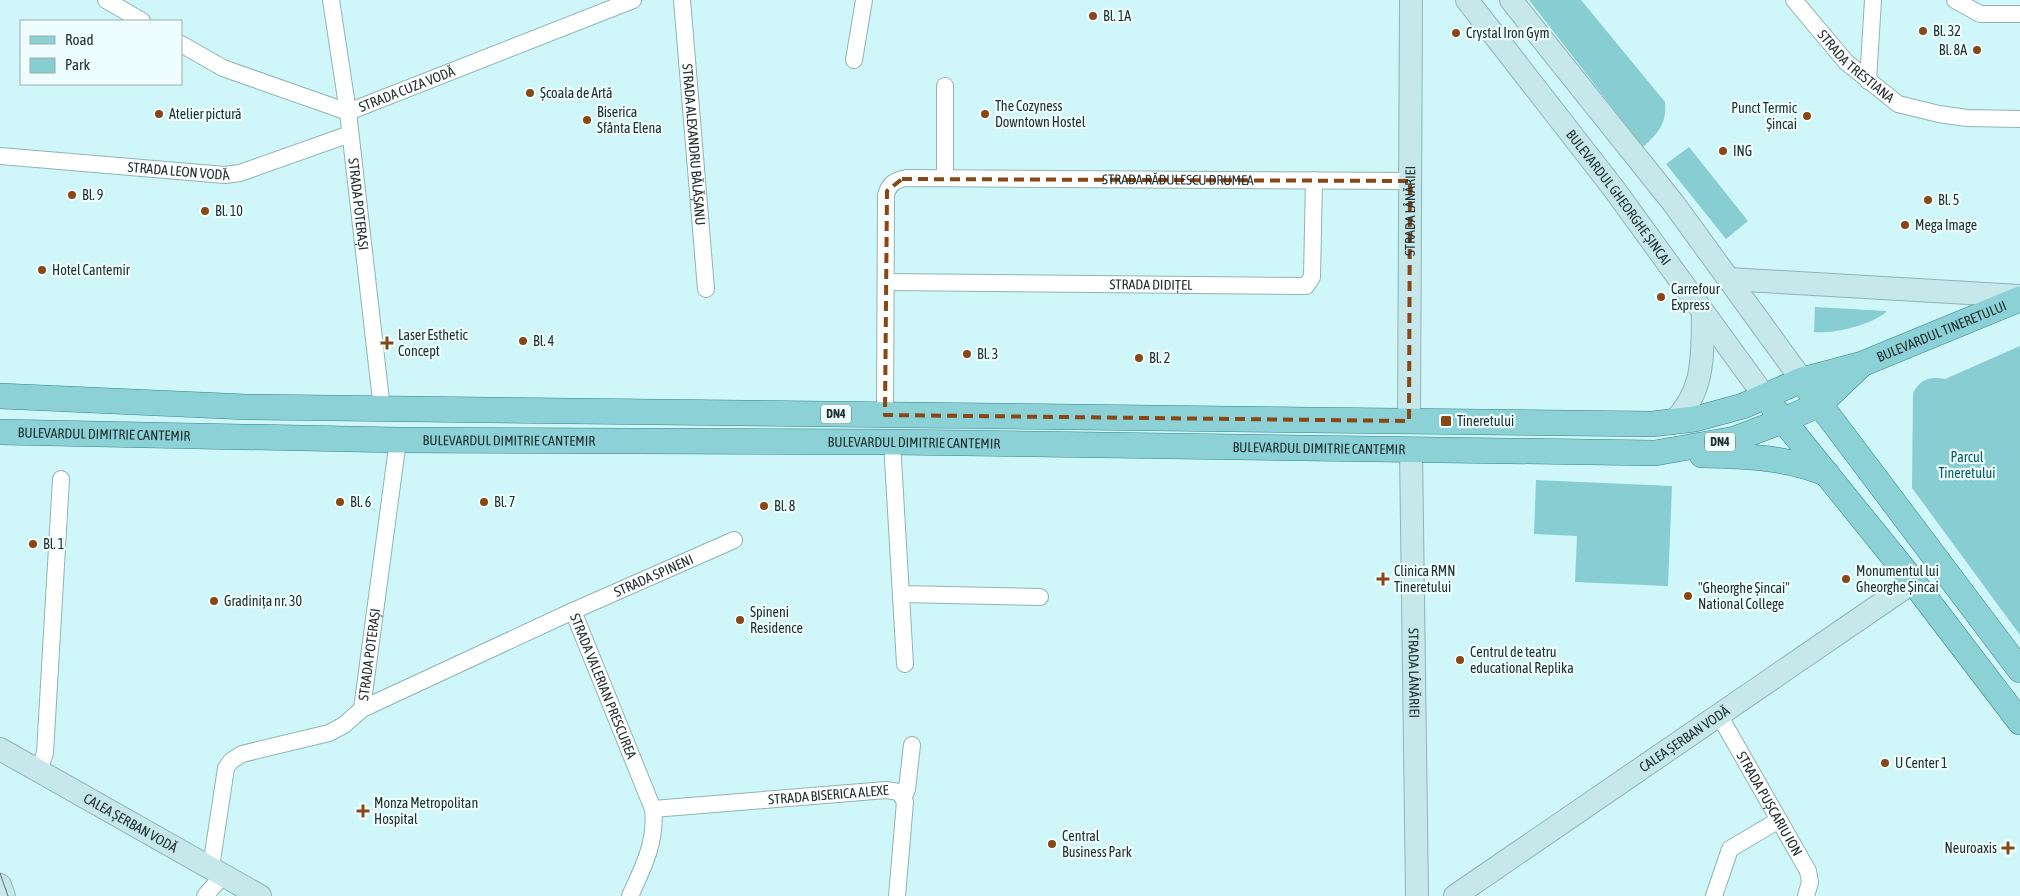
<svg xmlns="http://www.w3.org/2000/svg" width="2020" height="896" viewBox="0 0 2020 896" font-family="'Asap Condensed',sans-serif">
<rect width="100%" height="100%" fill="#cff6f8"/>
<g fill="#88cdd1">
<path d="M1529 0H1581L1665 102C1667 124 1658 133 1643 147Z"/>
<path d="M1689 147 1748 221 1726 239 1666 164Z"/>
<path d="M1815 307 1886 311V312C1871 325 1834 334 1814 332Z"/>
<path d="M2020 346V635L1912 488 1913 393C1920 379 1930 376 1945 379Z"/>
<path d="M1536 480 1672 486 1668 586 1575 582 1577 536 1534 534Z"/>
</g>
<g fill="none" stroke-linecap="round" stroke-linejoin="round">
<g stroke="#8fb4b6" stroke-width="18">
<g id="street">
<path d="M106 0 142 21"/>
<path id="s1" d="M331 0 348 112 382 409"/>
<path id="s2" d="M682 0 706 289"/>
<path id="s3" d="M1794 0 1846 62 1898 104 1939 114 1967 118 2020 119"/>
<path d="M1955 0 1980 14H2020"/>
<path id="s4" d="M181 44 223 68 348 112 633 0"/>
<path d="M854 60 864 0"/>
<path d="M1868 81 1873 0"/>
<path id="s5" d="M0 156 225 175 240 173 350 134"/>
<path d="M945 178V86"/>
<path id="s6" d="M886 282 1306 286 1312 277 1314 180"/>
<path id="s7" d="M885 415 886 195C889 184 895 180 906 178L1410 181"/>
<path d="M892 442 905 664"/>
<path d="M901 594 1040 597"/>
<path id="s8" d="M573 611 734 540"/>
<path id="s9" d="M362 709 398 440"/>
<path id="s10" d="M1719 715 1808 871 1810 882 1806 896"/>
<path d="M39 770 45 753 61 479"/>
<path d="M904 797 907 789 912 745"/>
<path id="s11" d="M653 809 886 790 899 792 905 802 897 896"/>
<path id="s12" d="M211 867 226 768 231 761 242 754 329 733 344 725 362 709 573 611 653 809C657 840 643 868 630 896"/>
<path d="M205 896 224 874"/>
<path d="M1714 896 1730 849 1779 820"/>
</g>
</g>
<g stroke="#8fb4b6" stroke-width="24">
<g id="secondary">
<path id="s13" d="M1467 0 1614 189 1765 397"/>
<path d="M1511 0 1674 204 1802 380"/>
<path d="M1729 279 2020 296"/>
<path id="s14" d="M1409 421 1411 0"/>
<path d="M1672 423C1706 391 1702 355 1703 312"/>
<path id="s15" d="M1411 449 1417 896"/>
<path id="s16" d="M0 749 260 896"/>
<path d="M0 885 4 896"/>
<path id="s17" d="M1455 896 1913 582"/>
</g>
</g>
<g stroke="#35858a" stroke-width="26">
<g id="primary">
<path d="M1809 390 2020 670"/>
<path id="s18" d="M0 396 247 407 1652 424 1695 419 1743 406 1802 380 1862 364 2020 299"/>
<path d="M1774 409 1905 571 2020 722"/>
<path id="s19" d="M0 432 398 440 892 442 1655 453 1735 439 1782 421 1820 404 1860 366"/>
<path d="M1702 455C1745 456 1787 457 1827 474"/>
</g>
</g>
<use href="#street" stroke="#fff" stroke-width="16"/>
<use href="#secondary" stroke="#c6e8ea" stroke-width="22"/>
<use href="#primary" stroke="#8cd1d6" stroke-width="25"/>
<path stroke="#5c7375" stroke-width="1" d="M0 873 8 896"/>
</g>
<path fill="none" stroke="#894617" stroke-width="4" stroke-dasharray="10 6" stroke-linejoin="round" d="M902 179 1410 181 1409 421 885 415 887 191Z"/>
<g fill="#894617" stroke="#eefeff" stroke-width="2">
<circle cx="1093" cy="16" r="5"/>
<circle cx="1923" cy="31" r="5"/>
<circle cx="1456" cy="33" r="5"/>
<circle cx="1977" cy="50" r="5"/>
<circle cx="530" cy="93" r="5"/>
<circle cx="159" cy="114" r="5"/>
<circle cx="985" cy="114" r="5"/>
<circle cx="1807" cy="116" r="5"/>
<circle cx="587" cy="120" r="5"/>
<circle cx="1723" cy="151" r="5"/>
<circle cx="72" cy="195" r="5"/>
<circle cx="1928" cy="200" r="5"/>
<circle cx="205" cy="211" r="5"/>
<circle cx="1905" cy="225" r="5"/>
<circle cx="42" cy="270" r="5"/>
<circle cx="1661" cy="297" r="5"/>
<circle cx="523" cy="341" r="5"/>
<path d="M384.5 335.5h5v5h5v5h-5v5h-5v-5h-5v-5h5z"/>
<circle cx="967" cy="354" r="5"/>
<circle cx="1139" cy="358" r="5"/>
<rect x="1440" y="415" width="12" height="12" rx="2.5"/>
<circle cx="340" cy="502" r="5"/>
<circle cx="484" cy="502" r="5"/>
<circle cx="764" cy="506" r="5"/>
<circle cx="33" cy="544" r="5"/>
<path d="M1380.5 571.5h5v5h5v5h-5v5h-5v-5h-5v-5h5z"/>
<circle cx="1846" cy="579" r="5"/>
<circle cx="1688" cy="596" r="5"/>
<circle cx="214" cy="601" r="5"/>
<circle cx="740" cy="620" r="5"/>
<circle cx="1460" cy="660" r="5"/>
<circle cx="1885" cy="763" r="5"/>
<path d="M360.5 803.5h5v5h5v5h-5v5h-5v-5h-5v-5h5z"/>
<circle cx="1052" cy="844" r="5"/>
<path d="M2005.5 840.5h5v5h5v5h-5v5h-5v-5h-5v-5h5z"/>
</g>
<g text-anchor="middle" stroke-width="4.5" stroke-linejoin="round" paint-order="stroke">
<g fill="#eefeff" stroke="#5e6e6f" stroke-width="1">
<rect x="821" y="404.5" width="30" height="19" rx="4"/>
<rect x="1705" y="432.5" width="30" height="19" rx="4"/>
</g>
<g font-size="12" font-weight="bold" fill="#213031">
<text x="836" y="418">DN4</text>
<text x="1720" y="446">DN4</text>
</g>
<g font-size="14" fill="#213031" stroke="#eefeff" text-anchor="start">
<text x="1103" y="21">Bl. 1A</text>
<text x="1933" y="36">Bl. 32</text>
<text x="1466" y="38">Crystal Iron Gym</text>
<text x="1967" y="55" text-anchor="end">Bl. 8A</text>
<text x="540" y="98">Școala de Artă</text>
<text x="995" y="111">The Cozyness<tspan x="995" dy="16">Downtown Hostel</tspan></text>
<text x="1797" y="113" text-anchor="end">Punct Termic<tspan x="1797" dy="16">Șincai</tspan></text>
<text x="597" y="117">Biserica<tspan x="597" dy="16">Sfânta Elena</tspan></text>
<text x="169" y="119">Atelier pictură</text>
<text x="1733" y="156">ING</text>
<text x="82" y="200">Bl. 9</text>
<text x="1938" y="205">Bl. 5</text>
<text x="215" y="216">Bl. 10</text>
<text x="1915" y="230">Mega Image</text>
<text x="52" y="275">Hotel Cantemir</text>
<text x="1671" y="294">Carrefour<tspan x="1671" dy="16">Express</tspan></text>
<text x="398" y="340">Laser Esthetic<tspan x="398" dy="16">Concept</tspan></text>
<text x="533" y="346">Bl. 4</text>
<text x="977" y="359">Bl. 3</text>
<text x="1149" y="363">Bl. 2</text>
<text x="1457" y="426">Tineretului</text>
<text x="350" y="507">Bl. 6</text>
<text x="494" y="507">Bl. 7</text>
<text x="774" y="511">Bl. 8</text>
<text x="43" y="549">Bl. 1</text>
<text x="1394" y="576">Clinica RMN<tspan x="1394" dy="16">Tineretului</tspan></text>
<text x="1856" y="576">Monumentul lui<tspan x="1856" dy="16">Gheorghe Șincai</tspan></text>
<text x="1698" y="593">"Gheorghe Șincai"<tspan x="1698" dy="16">National College</tspan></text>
<text x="224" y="606">Gradinița nr. 30</text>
<text x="750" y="617">Spineni<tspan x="750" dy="16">Residence</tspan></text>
<text x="1470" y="657">Centrul de teatru<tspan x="1470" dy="16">educational Replika</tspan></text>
<text x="1895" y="768">U Center 1</text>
<text x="374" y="808">Monza Metropolitan<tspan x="374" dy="16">Hospital</tspan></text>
<text x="1062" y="841">Central<tspan x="1062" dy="16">Business Park</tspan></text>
<text x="1997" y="853" text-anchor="end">Neuroaxis</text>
</g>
<g font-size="14" fill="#213031" stroke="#eefeff">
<text dy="5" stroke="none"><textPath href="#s3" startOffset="91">STRADA TRESTIANA</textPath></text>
<text dy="5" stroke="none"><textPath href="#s4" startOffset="244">STRADA CUZA VODĂ</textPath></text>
<text dy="5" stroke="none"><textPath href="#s2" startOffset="145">STRADA ALEXANDRU BĂLĂȘANU</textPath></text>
<text dy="5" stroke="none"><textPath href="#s5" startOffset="179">STRADA LEON VODĂ</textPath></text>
<text dy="5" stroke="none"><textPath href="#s7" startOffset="520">STRADA RĂDULESCU DRUMEA</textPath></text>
<text dy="5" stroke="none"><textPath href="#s13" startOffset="249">BULEVARDUL GHEORGHE ȘINCAI</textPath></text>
<text dy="5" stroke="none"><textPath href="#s1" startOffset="206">STRADA POTERAȘI</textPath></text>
<text dy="5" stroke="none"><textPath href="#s14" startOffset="210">STRADA LÂNĂRIEI</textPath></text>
<text dy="5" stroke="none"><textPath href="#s6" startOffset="265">STRADA DIDIȚEL</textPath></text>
<text dy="5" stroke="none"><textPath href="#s18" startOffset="1958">BULEVARDUL TINERETULUI</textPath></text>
<text dy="5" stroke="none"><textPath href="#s19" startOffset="104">BULEVARDUL DIMITRIE CANTEMIR</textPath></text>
<text dy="5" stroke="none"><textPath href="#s19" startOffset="509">BULEVARDUL DIMITRIE CANTEMIR</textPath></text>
<text dy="5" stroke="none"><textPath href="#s19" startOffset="914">BULEVARDUL DIMITRIE CANTEMIR</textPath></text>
<text dy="5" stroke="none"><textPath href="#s19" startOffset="1319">BULEVARDUL DIMITRIE CANTEMIR</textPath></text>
<text dy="5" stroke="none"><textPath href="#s8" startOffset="88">STRADA SPINENI</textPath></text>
<text dy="5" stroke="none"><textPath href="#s9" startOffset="55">STRADA POTERAȘI</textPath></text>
<text dy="5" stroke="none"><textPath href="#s15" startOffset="224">STRADA LÂNĂRIEI</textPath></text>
<text dy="5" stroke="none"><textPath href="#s12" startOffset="566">STRADA VALERIAN PRESCUREA</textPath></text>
<text dy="5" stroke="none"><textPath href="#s17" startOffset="278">CALEA ȘERBAN VODĂ</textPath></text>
<text dy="5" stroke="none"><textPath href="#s11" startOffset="176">STRADA BISERICA ALEXE</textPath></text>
<text dy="5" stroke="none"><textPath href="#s10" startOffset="102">STRADA PUȘCARIU ION</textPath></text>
<text dy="5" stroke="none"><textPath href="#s16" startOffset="150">CALEA ȘERBAN VODĂ</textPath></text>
</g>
<g font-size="14" fill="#015d62" stroke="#eefeff">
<text x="1967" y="462">Parcul<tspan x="1967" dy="16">Tineretului</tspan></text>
</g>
</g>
<rect x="20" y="20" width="162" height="65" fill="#eefeff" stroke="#9cacad"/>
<rect x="30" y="36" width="25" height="8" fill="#8cd1d6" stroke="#9cacad"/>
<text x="65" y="45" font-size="15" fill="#213031">Road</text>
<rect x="30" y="58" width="25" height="15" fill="#88cdd1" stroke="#9cacad"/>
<text x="65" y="70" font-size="15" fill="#213031">Park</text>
</svg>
